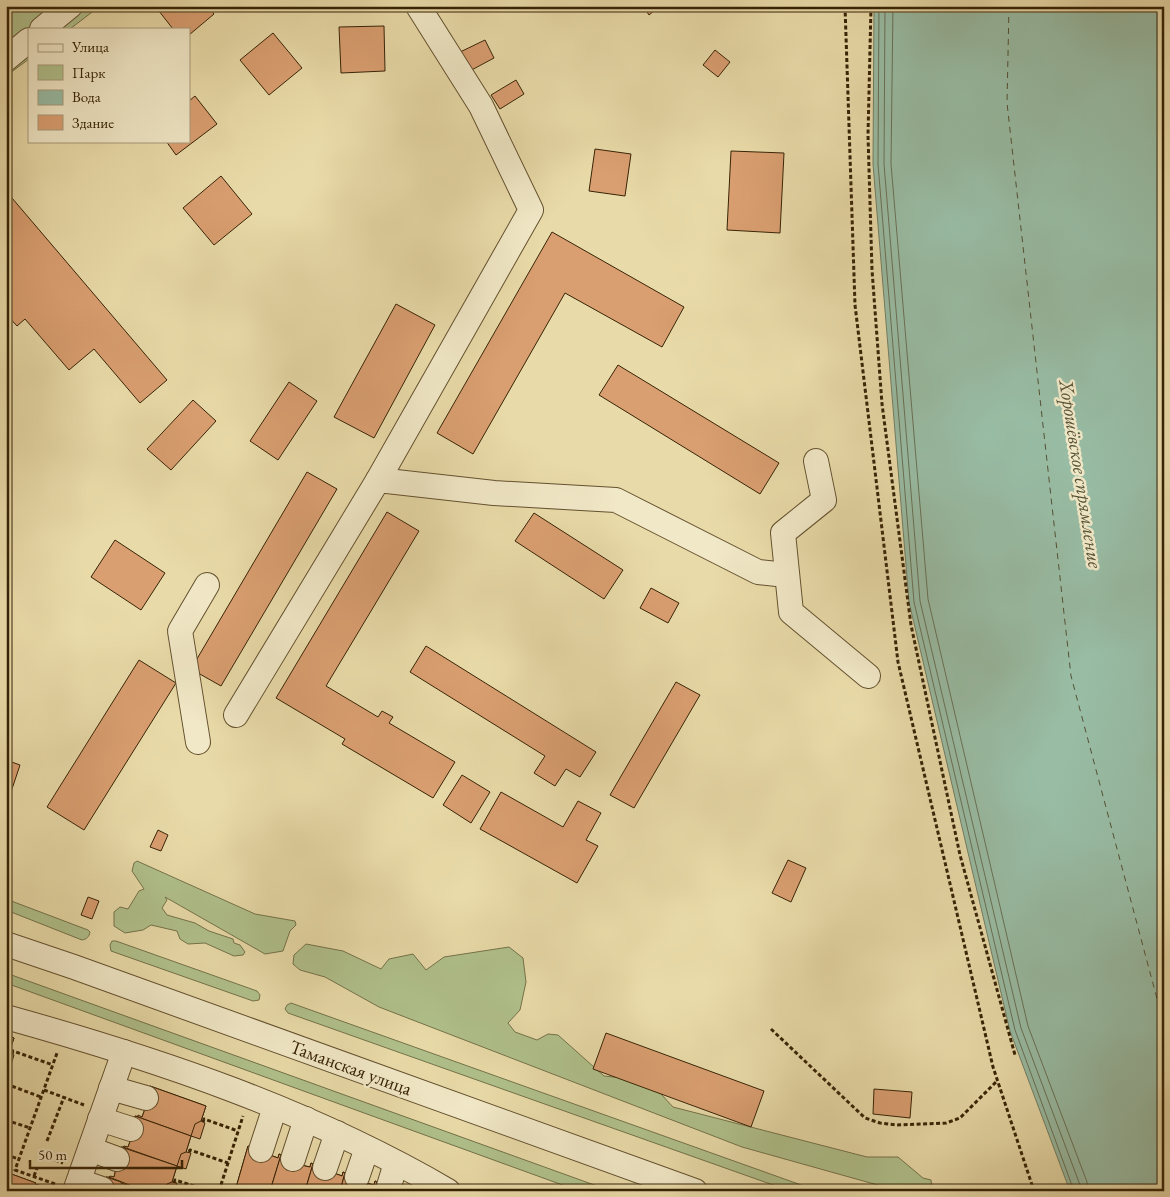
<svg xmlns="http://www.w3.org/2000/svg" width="1170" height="1197" viewBox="0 0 1170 1197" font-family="'EB Garamond',serif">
<rect width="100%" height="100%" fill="#e9dba9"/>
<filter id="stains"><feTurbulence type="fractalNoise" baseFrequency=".004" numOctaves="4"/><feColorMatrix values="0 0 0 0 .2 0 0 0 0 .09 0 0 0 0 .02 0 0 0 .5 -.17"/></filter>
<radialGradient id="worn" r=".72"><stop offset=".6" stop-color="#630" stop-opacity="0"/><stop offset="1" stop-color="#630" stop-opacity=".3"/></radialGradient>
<g fill="#b0c18c" stroke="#747249">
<path d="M6 6H100L70 29H29V59L6 76Z"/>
<path d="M137 861 255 914 295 921 296 925 290 931 283 951 265 954 165 897 167 900 162 908 167 915 195 923 209 931 233 939 234 943 240 945 245 952 243 955 234 956 205 943 188 944 180 939 177 931 151 925 143 930 125 933 114 926V912L120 907 128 909 139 891 144 889 132 871 134 863Z"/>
<path d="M6 899 88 930 90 932C89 937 87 939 82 940L6 910Z"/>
<path d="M112 941H116L257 991 260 995 259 1000 253 1001 111 951 110 945Z"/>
<path d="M306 944 343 951 381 969 389 959 413 954 426 970 444 957 509 947 523 958 526 982 520 1010 508 1023 515 1032 537 1040 548 1034 558 1035 604 1076 649 1081 673 1107 867 1157H898L923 1178 931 1180 932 1188 929 1191H899L742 1147 379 1007 325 977 300 970 293 964 294 955Z"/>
<path d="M6 973 92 1004 611 1191H579L6 983Z"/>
<path d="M291 1003 818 1191H790L288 1013 285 1009 287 1005Z"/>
</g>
<path fill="#98bca4" stroke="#717f65" d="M874 6H1164V1191H1070L1010 1031 909 602 873 164Z"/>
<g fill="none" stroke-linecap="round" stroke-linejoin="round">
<g stroke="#687055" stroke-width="1">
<path d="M879 6 878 164 914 602 1015 1030 1074 1191"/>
<path d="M885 6 884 164 920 601 1021 1028 1080 1185 1081 1191"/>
<path d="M893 6 891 164 928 599 1028 1026 1087 1182 1088 1191"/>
</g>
<path stroke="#545135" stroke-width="1" stroke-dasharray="6 5" stroke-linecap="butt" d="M1009 6 1007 103 1071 676 1164 1025"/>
</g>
<g fill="#da9f71" stroke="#372306">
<path d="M155 6H207L214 14 189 35V29H173Z"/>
<path d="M643 6H660L649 15Z"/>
<path d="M384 26 385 71 341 73 339 27Z"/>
<path d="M273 33 302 68 269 95 240 60Z"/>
<path d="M485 40 494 58 466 73 456 54Z"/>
<path d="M715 50 730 62 718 77 703 65Z"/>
<path d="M516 80 524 94 500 109 491 95Z"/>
<path d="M195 96 217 124 176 155 166 141H189V101Z"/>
<path d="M595 149 631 154 625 196 589 191Z"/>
<path d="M731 151 784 153 780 233 727 230Z"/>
<path d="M221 176 252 214 214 245 183 208Z"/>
<path d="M6 191 167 380 140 403 94 349 69 370 25 319 17 326 6 314Z"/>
<path d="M552 232 684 307 662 347 565 293 473 454 437 433Z"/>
<path d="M396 304 435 325 374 438 334 417Z"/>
<path d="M618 365 779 463 760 494 599 395Z"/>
<path d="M289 382 317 401 278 460 250 441Z"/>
<path d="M193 400 216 421 171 470 147 449Z"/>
<path d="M307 472 337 489 221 686 191 669Z"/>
<path d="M387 512 419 531 326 686 378 717 382 711 393 717 389 723 455 762 433 798 342 744 345 739 276 698Z"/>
<path d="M534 513 623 570 604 599 515 541Z"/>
<path d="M115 540 165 573 141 610 91 577Z"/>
<path d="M651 588 679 603 668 623 640 608Z"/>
<path d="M426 646 596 752 580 777 566 769 555 786 534 773 545 756 410 672Z"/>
<path d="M139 660 176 683 84 830 47 807Z"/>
<path d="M676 682 700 695 634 808 610 795Z"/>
<path d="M6 760 20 765 9 798 6 797Z"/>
<path d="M462 775 490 792 471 823 443 805Z"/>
<path d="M501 792 563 827 578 801 601 813 586 840 598 846 577 883 480 829Z"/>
<path d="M158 830 168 835 161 851 150 847Z"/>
<path d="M788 860 806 868 791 902 772 893Z"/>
<path d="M88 897 99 901 92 919 81 915Z"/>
<path d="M606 1033 764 1091 751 1127 593 1069Z"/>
<path d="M6 1035 14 1038 9 1053 14 1055 9 1071 6 1070Z"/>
<path d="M6 1035 14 1038 9 1053 6 1055Z"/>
<path d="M150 1086 206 1106 201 1121 205 1123 200 1139 191 1136 186 1152 191 1153 186 1169 177 1166 172 1182 177 1183 174 1191H102L106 1177H114L116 1169 114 1168 121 1147H128L131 1139 128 1138 135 1116 142 1117 145 1109 143 1108Z"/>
<path d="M150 1086 206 1106 201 1121 195 1124 191 1136 138 1117V1115L142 1117 145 1109 143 1108Z"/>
<path d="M874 1089 912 1092 910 1118 873 1114Z"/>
<path d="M135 1116 191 1136 186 1152 181 1154 177 1166 123 1147 124 1146 128 1147 131 1139 128 1138Z"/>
<path d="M248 1146 270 1153V1155L278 1158 279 1154 302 1162 301 1165 310 1167 311 1163 313 1164 334 1171V1173L342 1176 343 1172 366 1180V1183L374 1185 375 1181 398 1189V1191H235Z"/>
<path d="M248 1146 270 1153V1155L278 1158 279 1154 281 1155 270 1191H235Z"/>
<path d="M121 1147 177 1166 172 1182 167 1184 165 1191H145L109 1177 110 1176 114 1177 116 1169 114 1168Z"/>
<path d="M281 1155 302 1162 301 1165 310 1167 311 1163 313 1164 305 1191H270Z"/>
<path d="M313 1164 334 1171V1173L342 1176 343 1172 345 1173 340 1191H305Z"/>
<path d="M6 1172 36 1183 35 1184 48 1188 47 1190 43 1189 42 1191H6Z"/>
<path d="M6 1172 36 1183 35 1184 48 1188 47 1190 43 1189 42 1191H6Z"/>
<path d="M345 1173 366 1180V1183L374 1185 375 1181 377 1182 374 1191H340Z"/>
<path d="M106 1177 121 1182V1183L145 1191H102Z"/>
</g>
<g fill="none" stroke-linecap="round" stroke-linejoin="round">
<g stroke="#64512f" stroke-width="26">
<g id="minor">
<path d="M42 29 70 6"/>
<path d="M6 59 29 40"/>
<path d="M816 461 824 500 783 533 791 612 868 676"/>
<path d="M378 480 531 210 481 106 418 6"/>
<path d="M236 715 378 480 494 493 616 500 758 572 786 575"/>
<path d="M198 742 180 631 207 585"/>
<path d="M6 944 74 967 695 1191"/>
<path d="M6 1017C160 1060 309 1110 448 1191"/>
<path d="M111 1088 146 1098"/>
<path d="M100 1119 131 1129"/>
<path d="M90 1149 117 1159"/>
<path d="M261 1150 275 1107"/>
<path d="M293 1159 306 1119"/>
<path d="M325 1168 337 1133"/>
<path d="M357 1177 367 1148"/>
<path d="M79 1181 102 1189"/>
<path d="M389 1186 396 1163"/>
<path d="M75 1191 124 1052"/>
</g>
</g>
<g stroke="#372306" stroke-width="3" stroke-dasharray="4 2.5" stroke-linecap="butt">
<path d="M845 6 855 305 898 662 993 1067 1034 1191"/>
<path d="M871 6 868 135 872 270 882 404 911 625 960 855 1015 1055"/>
<path d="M771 1029 865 1118 880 1123 897 1125 946 1123 960 1118 997 1081"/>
<path d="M12 1054 13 1051 53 1065"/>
<path d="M6 1084 41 1097"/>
<path d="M44 1090 84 1105"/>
<path d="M6 1120 30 1128"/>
<path d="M203 1122 204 1119 238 1131"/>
<path d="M47 1141 64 1097"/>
<path d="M189 1152 190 1150 228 1163"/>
<path d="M6 1155 19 1159"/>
<path d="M55 1160 63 1163"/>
<path d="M34 1176 37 1168"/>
<path d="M174 1183 175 1180 209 1191"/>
<path d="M55 1184 15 1170 57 1053"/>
<path d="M219 1191 243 1116"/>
</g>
<use href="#minor" stroke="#f1e8c7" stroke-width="24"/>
</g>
<g text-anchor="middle" stroke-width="5" stroke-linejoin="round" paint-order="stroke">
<g font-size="19" fill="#372306" stroke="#f1e8c7">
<text transform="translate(351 1067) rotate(20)" y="7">Таманская улица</text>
</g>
<g font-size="20" font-style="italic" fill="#545135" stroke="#f1e8c7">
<text transform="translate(1081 474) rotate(81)" y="7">Хорошёвское спрямление</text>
</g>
</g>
<rect width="1170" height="1197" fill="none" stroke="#e9dba9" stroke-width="25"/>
<rect x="8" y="8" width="1155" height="1182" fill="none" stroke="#372306" stroke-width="2.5"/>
<rect x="12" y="12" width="1145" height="1172" fill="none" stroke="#372306"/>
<rect x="28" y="28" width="162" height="115" fill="#f1e8c7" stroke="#a7997a"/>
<rect x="38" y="44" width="25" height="8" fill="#f1e8c7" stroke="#a7997a"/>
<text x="72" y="52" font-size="15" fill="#372306">Улица</text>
<rect x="38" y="65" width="25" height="15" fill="#b0c18c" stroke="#a7997a"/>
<text x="72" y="78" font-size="15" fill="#372306">Парк</text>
<rect x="38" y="90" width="25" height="15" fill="#98bca4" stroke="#a7997a"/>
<text x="72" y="102" font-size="15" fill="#372306">Вода</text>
<rect x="38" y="115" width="25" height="15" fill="#da9f71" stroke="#a7997a"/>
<text x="72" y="128" font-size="15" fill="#372306">Здание</text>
<path d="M30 1160v8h152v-8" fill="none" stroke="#372306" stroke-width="2.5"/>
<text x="38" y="1160" font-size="15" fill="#372306" stroke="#f1e8c7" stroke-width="4" paint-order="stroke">50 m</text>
<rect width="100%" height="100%" filter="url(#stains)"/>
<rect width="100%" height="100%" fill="url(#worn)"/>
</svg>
